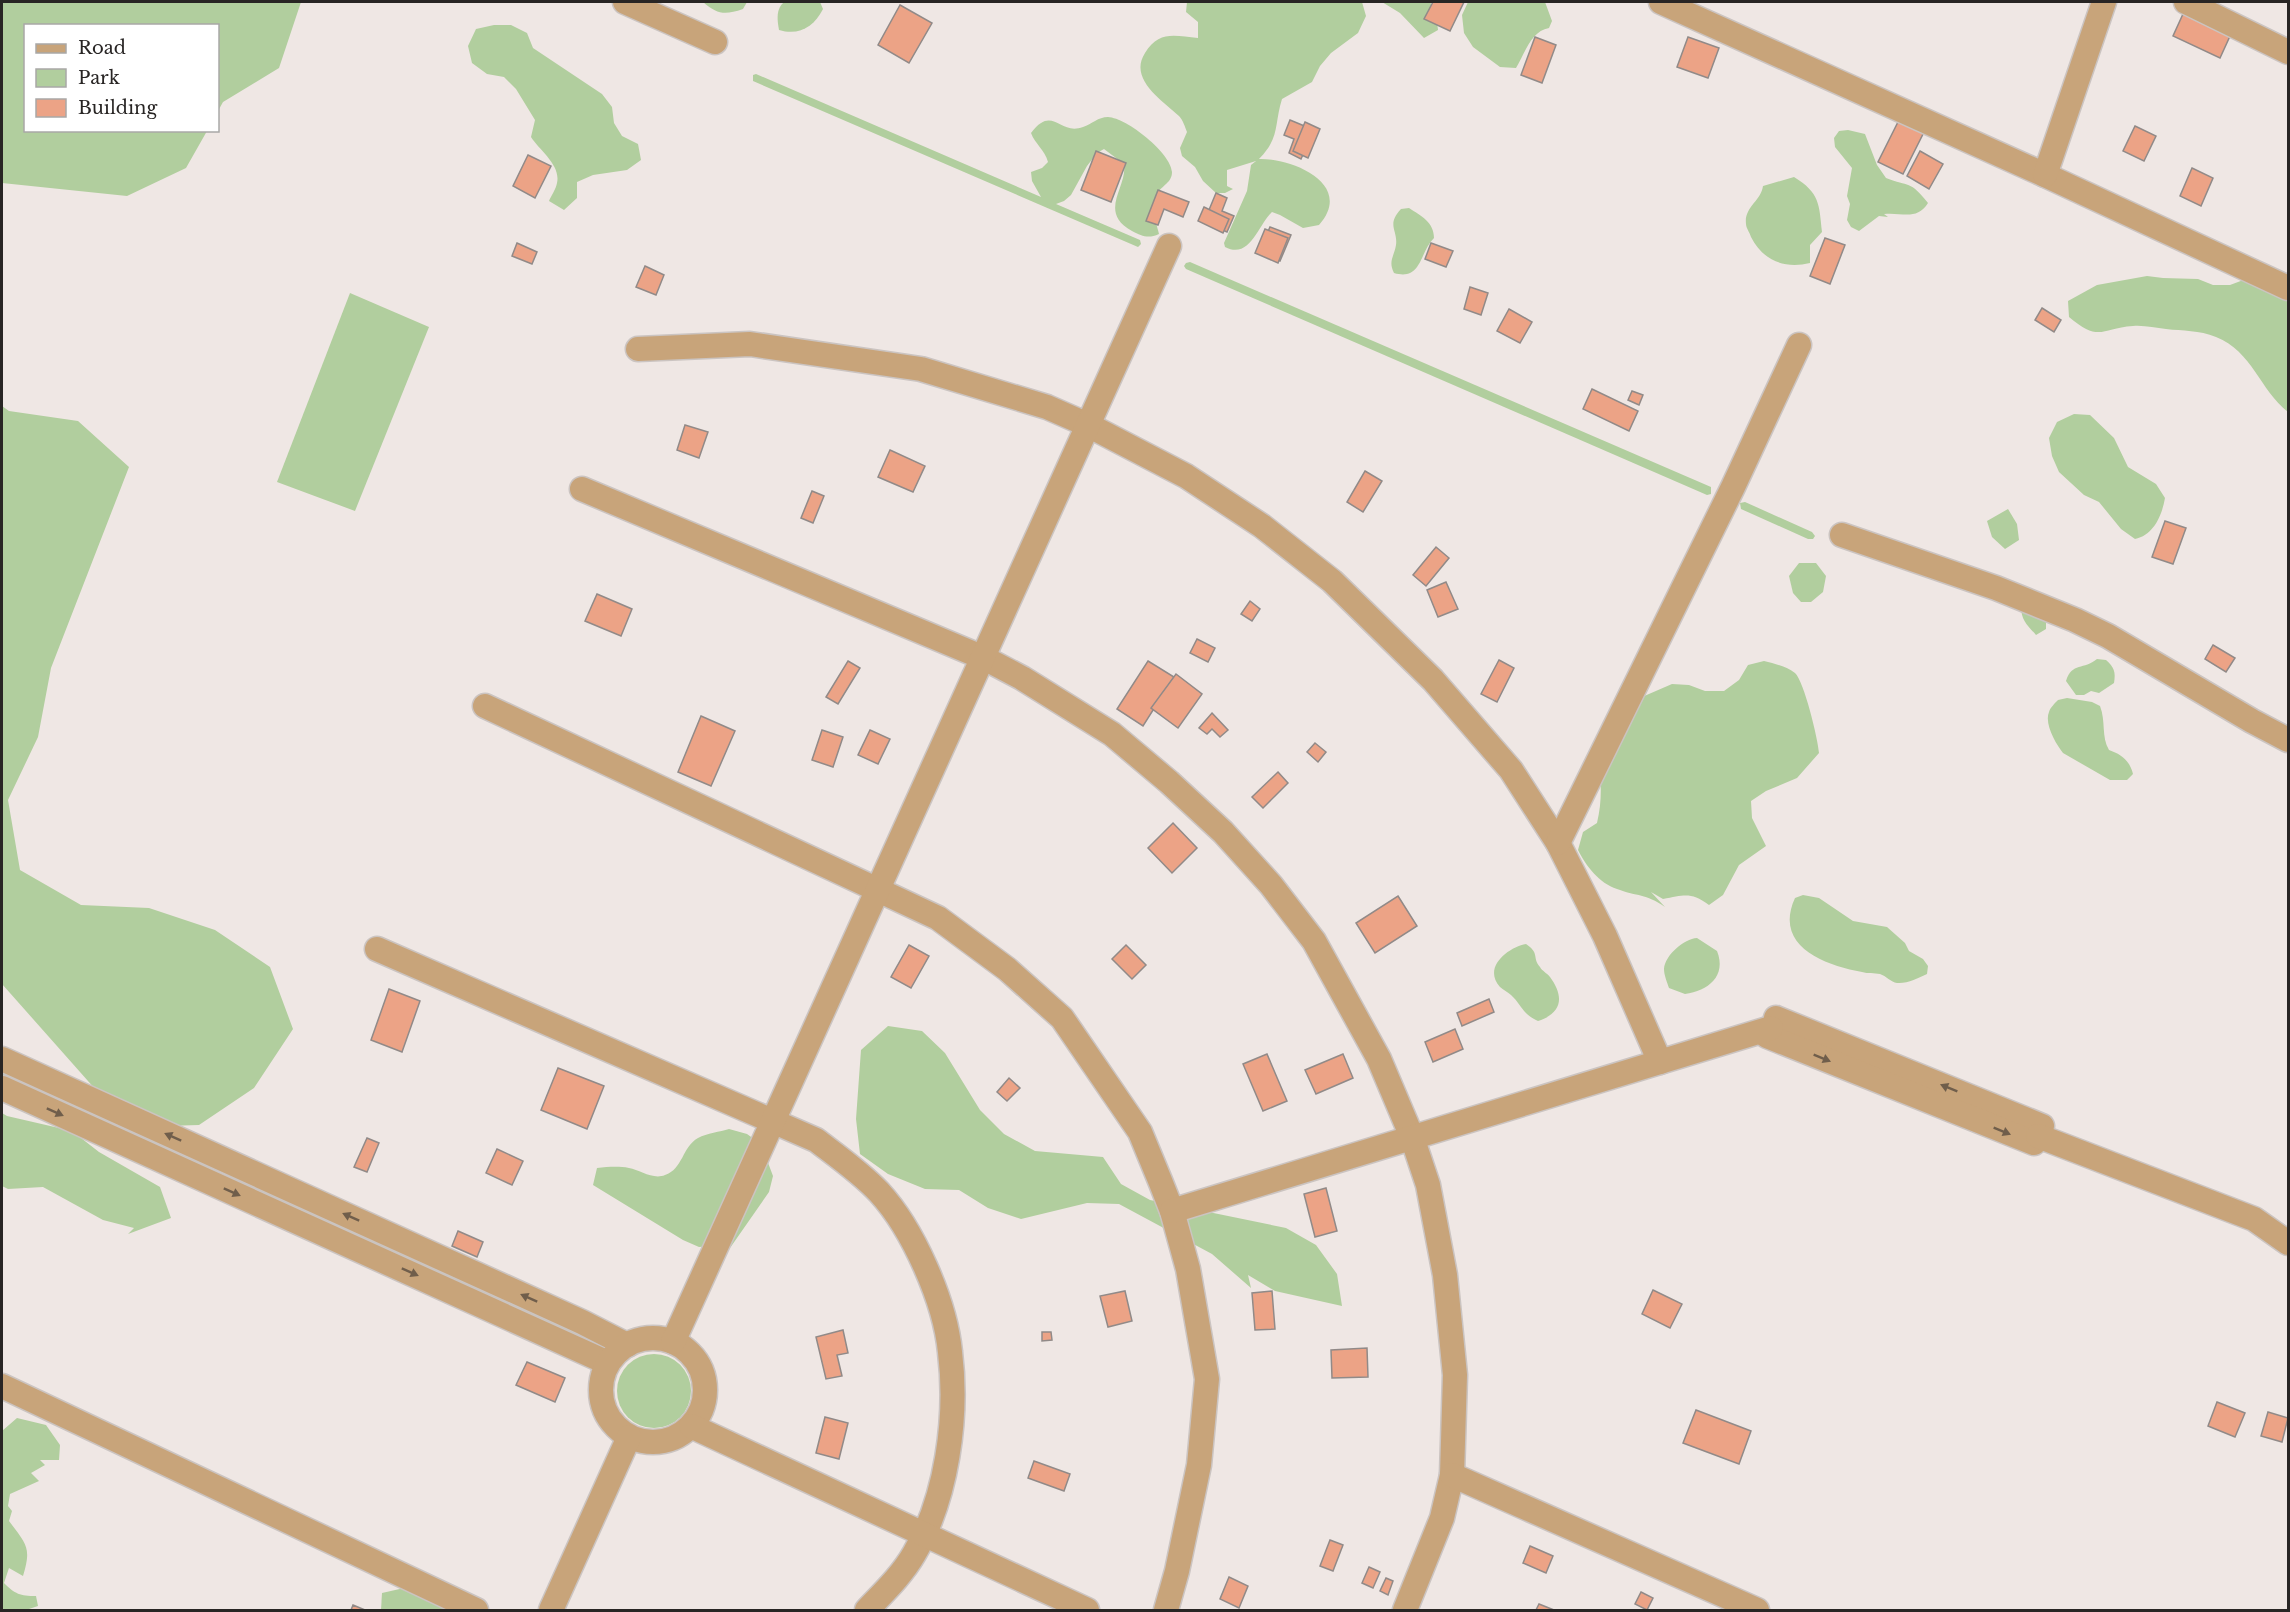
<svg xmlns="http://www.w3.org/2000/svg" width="2290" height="1612" viewBox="0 0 2290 1612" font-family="'Libre Baskerville',serif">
<rect width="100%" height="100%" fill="#efe7e4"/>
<g fill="#b1ce9e">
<path d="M2 2H301L279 68 223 102 218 111V26H26V130L207 131 186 168 127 196 2 183Z"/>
<path d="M703 2H747L743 9C725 15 718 15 703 2Z"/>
<path d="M784 2H820L823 9C814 27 799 36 779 30 777 19 776 9 784 2Z"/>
<path d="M1187 2H1362L1366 16 1358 33 1331 53 1320 66 1312 82 1282 99C1274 125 1280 138 1259 159 1292 158 1355 184 1319 225L1303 228 1280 215 1272 212C1258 225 1250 260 1225 247L1224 243 1247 191 1251 165 1256 161 1227 170V186L1233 189 1225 193H1216L1203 181 1195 167 1182 156 1180 148 1187 132C1185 127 1183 120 1179 116 1163 101 1128 79 1145 53 1159 30 1175 36 1198 38V22L1186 12Z"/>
<path d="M1382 2H1430L1436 14 1438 30 1424 38 1400 13Z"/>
<path d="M1468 2H1545L1552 21 1549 28C1531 31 1525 53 1516 68L1500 67 1473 47 1464 33 1462 15Z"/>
<path d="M494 25H511L527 33 533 48 602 94 612 107 614 123 622 136 638 144 641 160 627 170 593 175 577 182V198L564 210 549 201C551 196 556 189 557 183 561 165 540 151 531 137L535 120 516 89 504 77 487 74 472 63 468 46 476 29Z"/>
<path d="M756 74 1041 197 1032 181 1031 172 1042 168 1048 162C1045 150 1035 144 1031 133 1053 104 1059 136 1083 127 1092 124 1098 117 1108 117 1127 118 1171 153 1172 172 1172 183 1162 185 1157 194 1150 206 1156 222 1159 234 1148 239 1142 236 1132 231 1097 212 1128 187 1124 164L1104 149 1097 153 1087 166 1071 195 1064 201 1056 204 1140 240 1141 244 1138 247 753 81V75Z"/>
<path d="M1848 130 1865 134 1877 165 1886 178C1909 187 1910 180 1928 203 1917 221 1902 212 1884 214L1888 217 1879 216 1859 231 1851 227 1847 220 1850 204 1847 196 1852 168 1835 147 1834 138 1839 131Z"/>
<path d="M1794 177C1820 193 1819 204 1822 232L1810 245V263C1785 269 1763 261 1751 237 1750 233 1746 228 1746 224 1744 207 1761 201 1763 186Z"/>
<path d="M1409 208C1421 216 1434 222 1434 238 1419 253 1422 281 1394 273 1388 261 1394 257 1396 245 1398 230 1386 225 1401 209Z"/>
<path d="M1190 262 1711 487V494L1707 495 1186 269 1184 266 1186 263Z"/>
<path d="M2147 276 2163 278 2198 279 2213 285H2230L2246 279 2288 284V412C2259 389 2253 352 2216 337 2199 330 2183 331 2166 329 2155 328 2144 325 2133 326 2101 328 2100 343 2069 317L2068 301 2097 285Z"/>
<path d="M350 293 429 327 355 511 277 482Z"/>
<path d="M2 406 9 411 78 421 129 467 51 668 38 737 8 800 20 870 81 905 149 908 215 930 270 967 293 1029 254 1088 199 1125 131 1127 210 1166 207 1170 2 1078V1069L127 1125 2 984Z"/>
<path d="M2074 414 2090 415 2114 438 2128 467 2156 484 2165 498C2162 515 2154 535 2135 539L2121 529 2099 502 2084 495 2059 472 2052 456 2049 438 2057 422Z"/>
<path d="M1745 502 1812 532 1815 536 1813 539H1808L1741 509 1740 503Z"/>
<path d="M2008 509 2017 524 2019 540 2005 549 1992 537 1987 521Z"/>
<path d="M1799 563H1816L1826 576 1823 592 1811 602H1801L1793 593 1789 576Z"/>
<path d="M2021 606 2046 621V629L2036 635C2027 625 2021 620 2021 606Z"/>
<path d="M2097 659 2106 660C2114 667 2116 672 2114 683L2099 693 2091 691 2084 695H2076L2066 681C2072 662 2084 670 2097 659Z"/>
<path d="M1764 661C1775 664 1786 666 1795 673 1804 681 1818 739 1819 753L1797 778 1766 791 1751 801 1752 818 1766 846 1739 865 1723 895 1709 905C1691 892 1685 895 1663 899L1651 892 1665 907C1645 893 1638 897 1617 889 1599 883 1586 866 1578 850L1583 832 1597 823C1603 798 1601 777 1597 752L1642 697 1672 684 1689 685 1705 691H1724L1739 680 1748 665Z"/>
<path d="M2067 698 2092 702 2100 706C2106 721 2101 737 2109 750 2121 754 2130 761 2133 774L2127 780H2110L2063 753C2056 744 2044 724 2049 712 2050 708 2055 703 2058 700Z"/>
<path d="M1803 895 1819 898 1853 921 1887 927 1905 943 1909 951 1923 959 1928 966 1927 974C1918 978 1907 984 1897 983 1891 982 1886 976 1880 974 1874 973 1868 974 1862 972 1824 965 1773 946 1795 898Z"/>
<path d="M1697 938 1717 951C1727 976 1708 991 1685 994L1669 988C1667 982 1664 975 1664 969 1665 955 1684 939 1697 938Z"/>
<path d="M1526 944C1540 953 1532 958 1540 967 1542 971 1547 973 1550 977 1564 996 1563 1013 1538 1021 1522 1014 1522 1005 1511 995 1508 992 1503 990 1500 987 1482 967 1509 947 1526 944Z"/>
<path d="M888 1026 922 1031 945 1053 980 1110 1004 1134 1035 1151 1103 1157 1121 1184 1150 1200 1286 1228 1316 1245 1337 1274 1342 1306 1275 1291 1248 1275 1251 1288 1212 1254 1119 1204 1087 1203 1021 1219 988 1208 959 1190 925 1189 888 1174 860 1154 856 1119 861 1050Z"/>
<path d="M2 1113 7 1116 72 1131 99 1152 160 1187 171 1218 128 1234 134 1228 103 1220 43 1187 8 1189 2 1186Z"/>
<path d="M729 1129 747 1134 761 1144 773 1176 769 1192 730 1248 731 1245 699 1247 683 1240 593 1185 597 1168C608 1167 618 1166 629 1168 640 1170 653 1180 665 1175 683 1169 682 1147 698 1138 707 1133 720 1132 729 1129Z"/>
<path d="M231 1176 593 1340 592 1343 230 1178Z"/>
<circle cx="654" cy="1391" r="37"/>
<path d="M17 1418 46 1425 60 1445 59 1460H40L45 1465 31 1473 39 1481 10 1494 8 1506 12 1511 9 1521C26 1544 32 1547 23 1576L9 1568 4 1583C15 1594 20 1596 36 1596L38 1606 26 1610 11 1609 12 1610H2V1431Z"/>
<path d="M404 1588 435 1602 449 1610H381L382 1593Z"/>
</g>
<g fill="#eca386" stroke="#918a88" stroke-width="1.5">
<path d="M1433 2H1464L1450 31 1424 19Z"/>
<path d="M900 5 932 23 909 63 878 45Z"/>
<path d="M2183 14 2230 36 2220 58 2173 36Z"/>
<path d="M1535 37 1556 45 1542 83 1521 75Z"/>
<path d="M1688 37 1719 48 1708 78 1677 67Z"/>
<path d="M1290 120 1314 130 1301 159 1289 153 1294 139 1284 135Z"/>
<path d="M1899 120 1924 132 1903 174 1878 162Z"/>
<path d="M1305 122 1320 129 1308 158 1293 151Z"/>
<path d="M2135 126 2156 136 2144 161 2123 151Z"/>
<path d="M1096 151 1126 163 1111 202 1081 190Z"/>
<path d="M1920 151 1943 164 1929 189 1907 176Z"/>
<path d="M528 155 551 166 535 198 513 186Z"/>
<path d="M2192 168 2213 178 2201 206 2180 196Z"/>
<path d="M1158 190 1189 202 1183 217 1164 209 1158 225 1146 221Z"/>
<path d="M1216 193 1227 198 1222 211 1234 216 1227 232 1204 222Z"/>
<path d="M1204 207 1229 219 1223 233 1198 221Z"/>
<path d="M1270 227 1291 235 1280 261 1259 252Z"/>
<path d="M1265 229 1288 238 1278 263 1255 253Z"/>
<path d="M1825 238 1845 245 1830 284 1810 276Z"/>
<path d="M517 243 537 252 532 264 512 256Z"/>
<path d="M1431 243 1453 251 1446 267 1425 259Z"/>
<path d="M645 266 664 275 656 295 636 287Z"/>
<path d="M1470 287 1488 293 1481 315 1464 309Z"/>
<path d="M2042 308 2061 320 2054 332 2035 320Z"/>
<path d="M1509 309 1532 322 1520 343 1497 331Z"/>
<path d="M1592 389 1638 411 1629 431 1583 409Z"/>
<path d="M1632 391 1643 395 1639 405 1628 400Z"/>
<path d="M685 425 708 432 699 458 677 450Z"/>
<path d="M890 450 925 466 913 492 878 477Z"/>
<path d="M1365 471 1382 481 1363 512 1347 502Z"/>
<path d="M812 491 824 496 813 523 801 518Z"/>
<path d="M2165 521 2186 528 2173 564 2152 557Z"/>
<path d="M1436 547 1449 558 1426 586 1413 575Z"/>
<path d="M1446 582 1458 609 1438 617 1427 590Z"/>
<path d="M597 594 632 609 621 636 585 621Z"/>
<path d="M1250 601 1260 609 1252 621 1241 614Z"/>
<path d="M1197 639 1215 648 1208 662 1190 653Z"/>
<path d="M2213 645 2235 658 2226 672 2205 659Z"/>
<path d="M1499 660 1514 668 1497 702 1481 694Z"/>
<path d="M848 661 860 668 838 704 826 697Z"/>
<path d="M1148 661 1174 677 1143 726 1117 709Z"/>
<path d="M1176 674 1202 694 1178 728 1151 708Z"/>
<path d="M1212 713 1228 730 1220 737 1212 729 1207 734 1199 728Z"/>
<path d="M701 716 735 731 711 786 678 772Z"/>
<path d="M822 730 843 737 833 767 812 760Z"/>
<path d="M870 730 890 739 878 764 858 755Z"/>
<path d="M1315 743 1326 752 1318 762 1307 752Z"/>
<path d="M1278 772 1288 783 1263 808 1252 797Z"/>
<path d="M1173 823 1197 848 1172 873 1148 848Z"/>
<path d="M1398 896 1417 926 1375 953 1356 923Z"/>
<path d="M909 945 929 956 911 988 891 977Z"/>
<path d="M1126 945 1146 965 1132 979 1112 959Z"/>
<path d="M389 989 420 1001 402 1052 371 1040Z"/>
<path d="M1489 999 1494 1012 1462 1026 1457 1013Z"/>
<path d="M1455 1029 1463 1049 1433 1062 1425 1042Z"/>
<path d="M1267 1054 1287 1101 1263 1111 1243 1064Z"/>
<path d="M1343 1054 1353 1078 1316 1094 1305 1070Z"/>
<path d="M558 1068 604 1086 587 1129 541 1110Z"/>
<path d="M1009 1078 1020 1088 1007 1101 997 1092Z"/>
<path d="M367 1138 379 1143 367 1172 354 1167Z"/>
<path d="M497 1149 523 1161 512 1185 486 1173Z"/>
<path d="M1326 1188 1337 1231 1315 1237 1304 1194Z"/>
<path d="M458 1231 483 1242 477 1257 452 1246Z"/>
<path d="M1653 1290 1682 1304 1670 1328 1642 1314Z"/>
<path d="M1125 1291 1132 1321 1108 1327 1100 1296Z"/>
<path d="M1272 1291 1275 1329 1255 1330 1252 1293Z"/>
<path d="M843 1330 848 1353 837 1355 842 1376 826 1379 816 1337Z"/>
<path d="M1042 1332H1051L1052 1340 1042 1341Z"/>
<path d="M1367 1348 1368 1377 1332 1378 1331 1350Z"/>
<path d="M527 1362 565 1378 555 1402 516 1385Z"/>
<path d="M2217 1402 2245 1413 2235 1437 2208 1426Z"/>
<path d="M1696 1410 1751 1431 1739 1464 1683 1443Z"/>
<path d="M2268 1412 2288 1418 2282 1442 2261 1436Z"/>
<path d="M825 1417 848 1423 839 1459 816 1453Z"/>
<path d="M1034 1461 1070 1474 1064 1491 1028 1478Z"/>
<path d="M1330 1540 1343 1545 1333 1571 1320 1566Z"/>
<path d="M1530 1546 1553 1556 1546 1573 1523 1563Z"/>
<path d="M1369 1567 1380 1572 1373 1588 1362 1583Z"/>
<path d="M1229 1577 1248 1586 1239 1608 1220 1599Z"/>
<path d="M1386 1578 1393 1581 1388 1595 1380 1591Z"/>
<path d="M1641 1592 1653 1598 1647 1610 1635 1604Z"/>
<path d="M1539 1604 1554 1610H1536Z"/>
<path d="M353 1605 365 1610H351Z"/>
</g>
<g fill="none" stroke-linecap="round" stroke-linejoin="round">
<g stroke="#cbc4c1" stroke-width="27">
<g id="street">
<path d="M625 2 715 42"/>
<path d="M1661 2 2045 175 2288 288"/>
<path d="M2186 2 2288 52"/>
<path d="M2045 175 2104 2"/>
<path d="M638 349 750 344 921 369 1047 407 1088 425 1186 476 1262 526 1332 581 1433 680 1511 770 1558 843 1605 936 1660 1062"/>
<path d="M582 489 984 658 1022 678 1112 734 1169 782 1223 832 1271 885 1314 941 1379 1059 1412 1137 1428 1185 1445 1275 1455 1375 1452 1475 1442 1518 1405 1610"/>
<path d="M1842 535 1996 588 2075 620 2108 636 2252 721 2288 740"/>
<path d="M485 706 938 918 1007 969 1062 1018 1140 1132 1161 1183 1172 1211 1188 1269 1207 1379 1199 1465 1177 1571 1166 1610"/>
<path d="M1558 843 1733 487 1799 345"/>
<path d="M377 949 816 1140C837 1156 860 1172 879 1192 913 1229 945 1301 950 1352 958 1417 947 1498 914 1554 902 1575 883 1593 867 1610"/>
<path d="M1776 1018 2042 1126"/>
<path d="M1767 1036 2034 1143"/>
<path d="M2 1059 582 1322 627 1345"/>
<path d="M2 1088 608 1363"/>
<path d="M2038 1136 2254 1219 2288 1243"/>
<path d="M1172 1211 1771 1028"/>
<circle cx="653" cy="1390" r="52"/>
<path d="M673 1342 1169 246"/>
<path d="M2 1386 476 1610"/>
<path d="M691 1426 1087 1610"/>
<path d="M1452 1475 1757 1610"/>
<path d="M551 1610 629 1437"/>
</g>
</g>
<use href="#street" stroke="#c8a47a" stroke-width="24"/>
</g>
<defs><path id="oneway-solid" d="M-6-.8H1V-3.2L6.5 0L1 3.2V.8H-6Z" transform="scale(1.5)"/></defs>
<g fill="#705e4b">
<use href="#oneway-solid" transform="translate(1822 1058) rotate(22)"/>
<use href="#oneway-solid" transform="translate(1949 1088) rotate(-158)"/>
<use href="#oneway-solid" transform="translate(55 1112) rotate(24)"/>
<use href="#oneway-solid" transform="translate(2002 1131) rotate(22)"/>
<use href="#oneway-solid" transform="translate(173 1137) rotate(-156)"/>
<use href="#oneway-solid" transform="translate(232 1192) rotate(24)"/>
<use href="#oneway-solid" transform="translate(351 1217) rotate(-156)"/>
<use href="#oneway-solid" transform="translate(410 1272) rotate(24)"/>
<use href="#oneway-solid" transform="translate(529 1298) rotate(-156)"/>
</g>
<rect width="2290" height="1612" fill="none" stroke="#282524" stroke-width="6"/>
<rect x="24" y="24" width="195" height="108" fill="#ffffff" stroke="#a9a8a7" stroke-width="1.5"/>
<rect x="36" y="44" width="30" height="9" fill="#c8a47a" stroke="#a9a8a7" stroke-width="1.5"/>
<text x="78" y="54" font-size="18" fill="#282524">Road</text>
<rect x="36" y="69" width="30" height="18" fill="#b1ce9e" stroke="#a9a8a7" stroke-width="1.5"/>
<text x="78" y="84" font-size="18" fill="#282524">Park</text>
<rect x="36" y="99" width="30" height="18" fill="#eca386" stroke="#a9a8a7" stroke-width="1.5"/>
<text x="78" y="114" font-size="18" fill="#282524">Building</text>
</svg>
